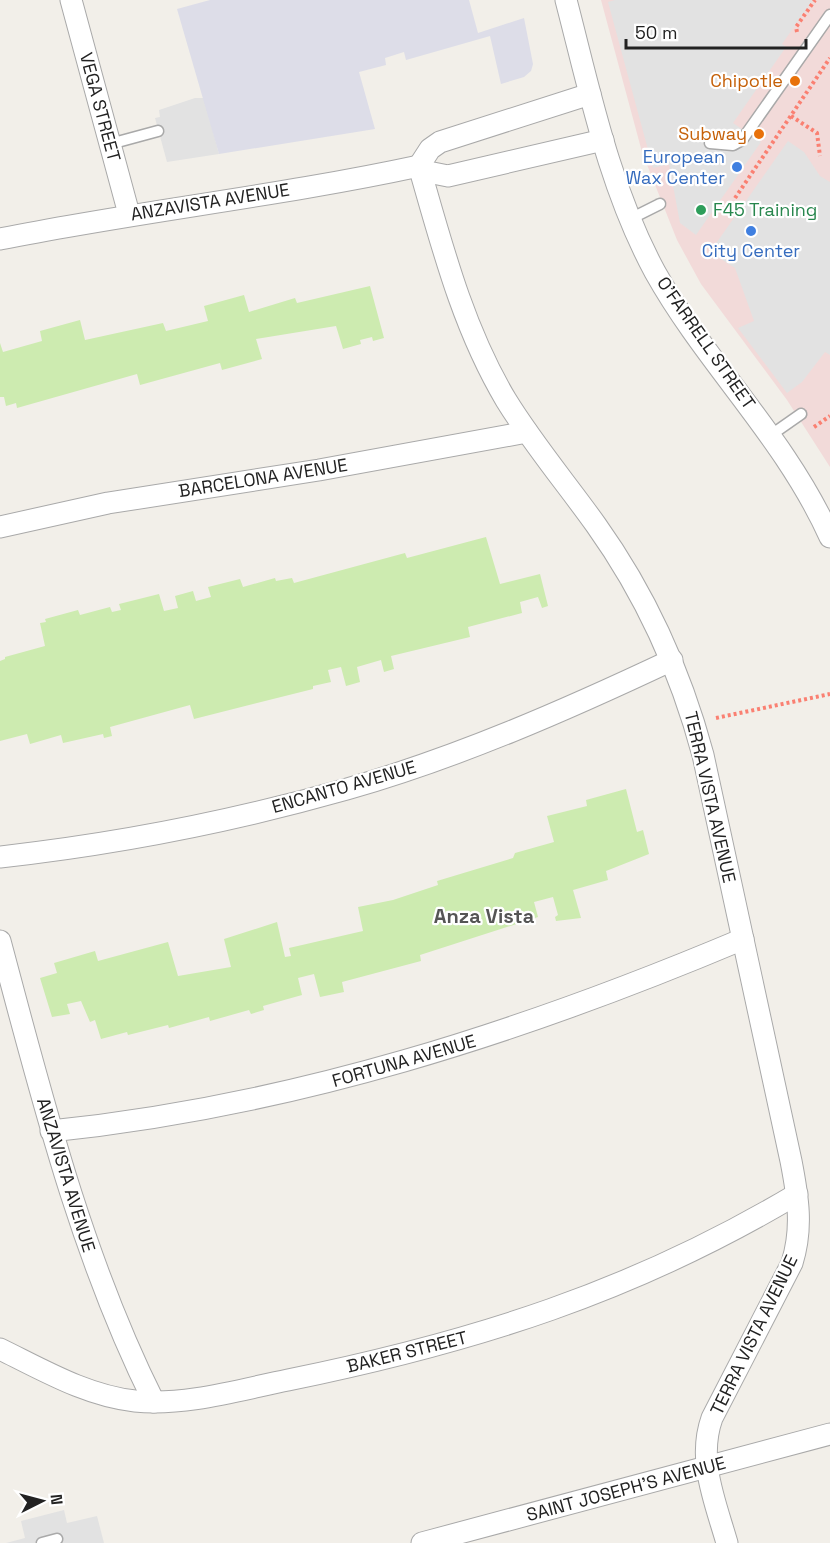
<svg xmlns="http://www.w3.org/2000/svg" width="830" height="1543" viewBox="0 0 830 1543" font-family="'Space Grotesk',sans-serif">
<rect width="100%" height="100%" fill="#f2efe9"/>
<path fill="#f2dad9" d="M601 0H830V467L787 400 701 284 677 240 642 152Z"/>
<g fill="#cdebb0">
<path d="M370 286 384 338 373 341 372 337 360 340 361 344 343 349 336 326 256 339 262 359 222 370 220 363 140 385 137 374 17 408 16 403 6 406 4 397H0V343L3 352 42 341 40 331 80 320 85 340 163 323 166 331 208 321 204 306 244 295 249 312 295 298 297 303Z"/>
<path d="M486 537 500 584 540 574 548 606 542 608 538 597 520 602 522 613 468 627 470 637 391 656 394 669 384 672 381 660 357 667 360 682 346 686 341 667 328 670 331 682 313 686V689L194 719 190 705 110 727 112 736 104 738 103 734 63 743 61 735 30 744 27 734 0 741V661L5 659V657L45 646 40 623 46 622 45 619 78 610 80 615 110 607 112 612 121 610 119 604 159 594 164 611 178 608 175 596 193 591 196 601 211 597 208 587 240 579 243 587 275 578 276 581 292 578 294 583 405 553 407 558Z"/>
<path d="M626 789 637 832 643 830 649 854 606 871 608 880 573 890 581 918 556 921 555 917 558 915 553 897 534 902 538 917 420 955 421 961 342 982 344 992 320 997 314 974 298 978 302 995 263 1006 264 1010 251 1014 249 1010 210 1021 209 1017 169 1028 168 1025 128 1035 127 1032 101 1039 95 1020 90 1022 81 1001 67 1004 70 1014 52 1017 40 978 57 973 54 963 95 951 98 961 168 942 178 976 231 967 224 939 277 922 285 957 291 956 289 948 363 931 358 907 393 900 438 885 437 881 513 858 515 853 554 842 547 816 587 806 586 800Z"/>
</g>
<g fill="#e2e2e2">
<path d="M615 0H813L782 44 786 47 733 123 761 142 696 235 680 223 669 164 653 168 608 2Z"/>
<path d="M195 98H204L219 154 167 162 155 118 160 117 159 110Z"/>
<path d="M788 141 804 152 820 176 830 182V355L825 352 802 382 787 393 738 328 754 321 735 268 710 252Z"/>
<path d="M64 1510 67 1523 97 1516 104 1543H6L25 1538 21 1521Z"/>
</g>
<path fill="#dddde8" d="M210 0H469L478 33 524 18 533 64 531 71 524 77 501 84 490 36 406 60 404 52 385 58 386 65 359 72 375 129 219 154 177 9Z"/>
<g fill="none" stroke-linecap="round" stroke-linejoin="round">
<g stroke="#a9a9a9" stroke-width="13">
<g id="service">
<path d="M710 143 733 145 742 140 830 15"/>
<path d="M110 144 158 131"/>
<path d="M630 219 660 204"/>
<path d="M771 435 801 414"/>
<path d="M42 1543 57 1539"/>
</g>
</g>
<g stroke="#a9a9a9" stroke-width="23">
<g id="minor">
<path d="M71 0 129 214"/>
<path d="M566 0C590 92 609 187 655 272 707 365 785 437 830 537"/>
<path d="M419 166C442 246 463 328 506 400 533 444 566 483 596 525 646 595 681 673 703 755L791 1161C798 1197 803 1228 792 1263L712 1418C697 1460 715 1501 727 1543"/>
<path d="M419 166 430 149 440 142 590 94"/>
<path d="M0 239C139 211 280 196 419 166L428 172 448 176 603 140"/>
<path d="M0 527 108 503 319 470 527 432"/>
<path d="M0 857C117 844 234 821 347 789 459 757 566 710 672 660"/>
<path d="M0 941C42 1098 81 1256 154 1402"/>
<path d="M51 1131C293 1106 520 1033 743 939"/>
<path d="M0 1349C43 1370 87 1396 135 1401 185 1406 239 1390 288 1380 474 1342 633 1292 797 1194"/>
<path d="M422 1543 830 1434"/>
</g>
</g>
<g stroke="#fa8072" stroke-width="4" stroke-dasharray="3 3" stroke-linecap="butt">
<path d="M797 32 796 27 815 0"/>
<path d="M791 116 817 133 820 156"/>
<path d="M735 198 830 58"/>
<path d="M814 427 830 416"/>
<path d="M716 718 830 694"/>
</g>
<use href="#service" stroke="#fff" stroke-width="10"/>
<use href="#minor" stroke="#fff" stroke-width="21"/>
</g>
<g fill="#e8710a" stroke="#fff" stroke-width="2">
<circle cx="795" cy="81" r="6"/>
<circle cx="759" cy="134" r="6"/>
</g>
<g fill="#3f7fe0" stroke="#fff" stroke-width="2">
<circle cx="737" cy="167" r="6"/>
<circle cx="751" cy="231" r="6"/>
</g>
<circle fill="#2e9e5b" stroke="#fff" stroke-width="2" cx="701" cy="210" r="6"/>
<g text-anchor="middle" stroke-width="4.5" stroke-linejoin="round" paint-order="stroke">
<g font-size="18" fill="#c56008" stroke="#fff" text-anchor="end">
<text x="783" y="87">Chipotle</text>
<text x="747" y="140">Subway</text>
</g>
<g font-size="18" fill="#222" stroke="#fff">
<text transform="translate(100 107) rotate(75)" y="6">VEGA STREET</text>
<text transform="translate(210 202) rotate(-9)" y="6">ANZAVISTA AVENUE</text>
<text transform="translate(706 343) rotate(55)" y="6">O'FARRELL STREET</text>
<text transform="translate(263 478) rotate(-9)" y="6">BARCELONA AVENUE</text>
<text transform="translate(344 787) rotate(-16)" y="6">ENCANTO AVENUE</text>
<text transform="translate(710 797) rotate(77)" y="6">TERRA VISTA AVENUE</text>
<text transform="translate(404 1061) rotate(-16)" y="6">FORTUNA AVENUE</text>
<text transform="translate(66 1175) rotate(73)" y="6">ANZAVISTA AVENUE</text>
<text transform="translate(754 1335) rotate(-64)" y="6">TERRA VISTA AVENUE</text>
<text transform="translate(407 1352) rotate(-14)" y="6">BAKER STREET</text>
<text transform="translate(626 1489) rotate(-15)" y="6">SAINT JOSEPH'S AVENUE</text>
</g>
<g font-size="18" fill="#366cbe" stroke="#fff" text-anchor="end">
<text x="725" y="163">European<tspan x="725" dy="21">Wax Center</tspan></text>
<text x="751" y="257" text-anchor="middle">City Center</text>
</g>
<g font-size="18" fill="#27864d" stroke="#fff" text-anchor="start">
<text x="713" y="216">F45 Training</text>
</g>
<g font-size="20" font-weight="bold" fill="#555" stroke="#fff">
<text x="484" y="923">Anza Vista</text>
</g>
</g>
<g transform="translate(42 1501) rotate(84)" stroke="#ffffff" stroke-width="4.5" paint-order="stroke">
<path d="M0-4.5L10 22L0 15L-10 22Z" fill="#222222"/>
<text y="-9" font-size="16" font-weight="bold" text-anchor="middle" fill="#222222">N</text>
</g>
<path d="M626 39v9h180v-9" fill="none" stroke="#222222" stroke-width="3"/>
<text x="635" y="39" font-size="18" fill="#222222" stroke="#ffffff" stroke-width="4.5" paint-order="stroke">50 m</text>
</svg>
